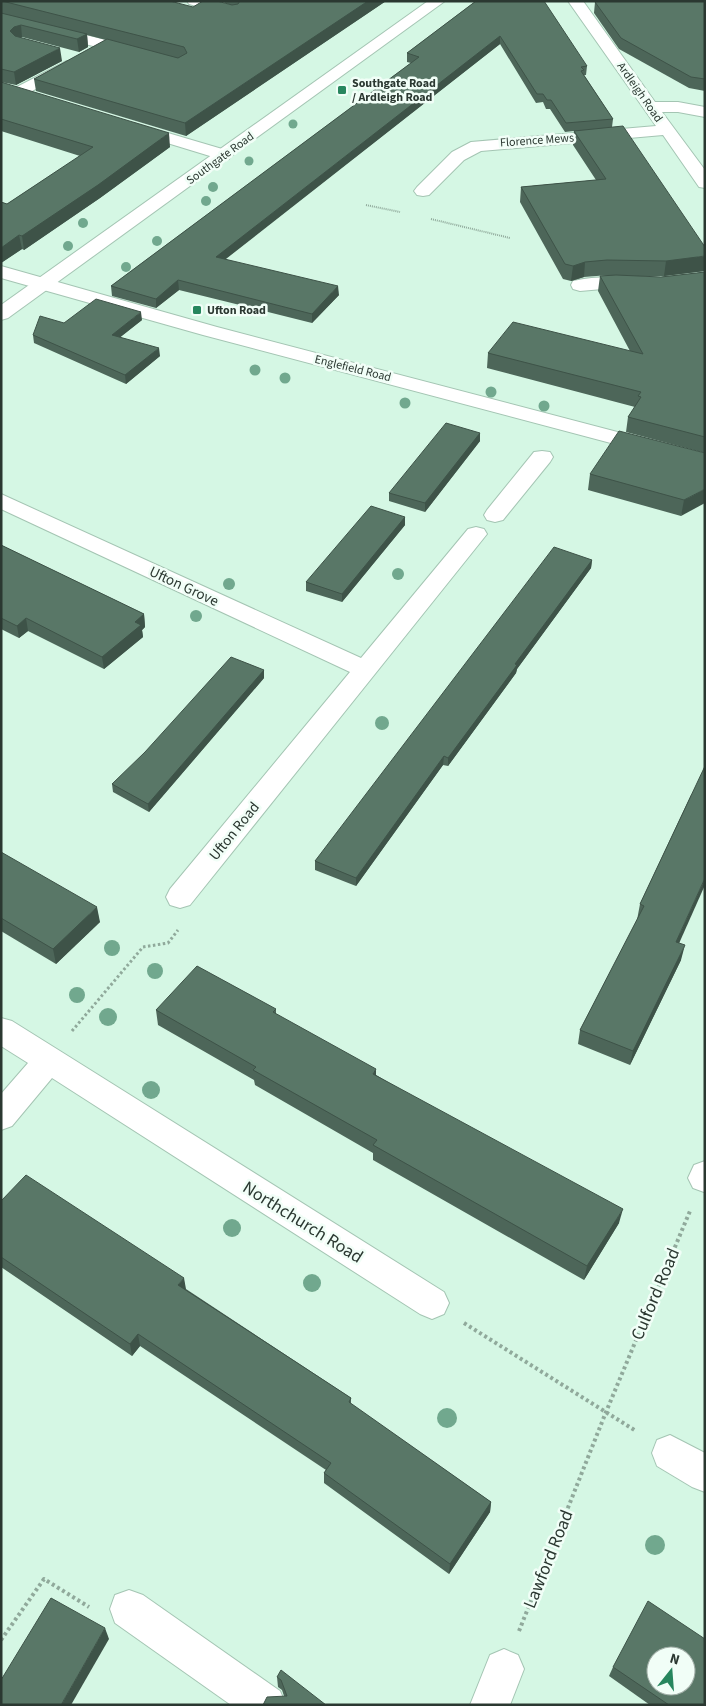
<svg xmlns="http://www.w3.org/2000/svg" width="706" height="1706" viewBox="0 0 706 1706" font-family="'Source Sans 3',sans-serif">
<rect width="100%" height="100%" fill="#d5f7e4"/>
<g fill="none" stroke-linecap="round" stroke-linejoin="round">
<g stroke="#a4c5b3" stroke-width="2">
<g id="minor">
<path d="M187 1H211L238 9 240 12 238 15 233 16 189 4Z"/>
<path d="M568 1H583L655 102H678L705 107V117L678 112H662L705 170V188L699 187 663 135 481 151 464 160 429 195 423 196 417 195 414 191 417 187 452 152 471 142 656 126Z"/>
<path d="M1 14 142 49 145 52 142 55 137 57 1 23Z"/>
<path d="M67 61 72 63 75 66 72 69 23 96H11L9 93 11 90Z"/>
<path d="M134 123 229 151 231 155 229 159 223 160 128 131 126 128 128 125Z"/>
<path d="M1 266 217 327 705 455V468L203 335 1 278Z"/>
<path d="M705 273V285L659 290 614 288 580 291 573 289 571 285 573 281C602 274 630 279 658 278 674 278 689 275 705 273Z"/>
<path d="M542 451 550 452 553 457 550 462 503 520 495 522 487 520 484 515 487 510 534 452Z"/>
<path d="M1 494 361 658 468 529 476 527 484 529 487 534 190 905 180 908 170 905 166 897 170 889 350 672 1 509Z"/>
<path d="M1 1018 12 1021 60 1051 444 1292 449 1303 444 1314 432 1319 420 1314 52 1078 12 1126 1 1130V1094L28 1063 1 1046Z"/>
<path d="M705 1161V1192H704L693 1188 688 1178 694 1165Z"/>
<path d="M670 1435 705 1453V1492L692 1487 657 1466 652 1453 657 1440Z"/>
<path d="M129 1590 143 1595 280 1691 286 1705H231L115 1623 110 1609 115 1595Z"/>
<path d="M504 1649 518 1655 524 1669 510 1705H470L490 1655Z"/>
</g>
</g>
<g stroke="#a4c5b3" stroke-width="2">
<path id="major" d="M428 1H445L8 318 1 320V305Z"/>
</g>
<g stroke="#90a99b" stroke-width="2" stroke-dasharray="1 1" stroke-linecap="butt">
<path d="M366 205 400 212"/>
<path d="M431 219 510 238"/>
</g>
<path stroke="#90a99b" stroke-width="3" stroke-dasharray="2.5 2.5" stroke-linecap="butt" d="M72 1031 143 947 168 943 178 930"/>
<g stroke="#90a99b" stroke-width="4" stroke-dasharray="3 3" stroke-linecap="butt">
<path d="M464 1323 636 1431"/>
<path d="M519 1631 606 1412 690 1211"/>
<path d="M1 1640 44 1579 89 1607"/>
</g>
<use href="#minor" fill="#fff" fill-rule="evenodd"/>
<use href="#major" fill="#fff" fill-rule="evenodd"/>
</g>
<g fill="#71a88e">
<circle cx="293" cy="124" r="4.5"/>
<circle cx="249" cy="161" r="4.5"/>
<circle cx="213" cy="187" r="5"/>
<circle cx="206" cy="201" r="5"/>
<circle cx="83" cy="223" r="5"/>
<circle cx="157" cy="241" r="5"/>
<circle cx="68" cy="246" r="5"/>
<circle cx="126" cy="267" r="5"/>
<circle cx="255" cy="370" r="5.5"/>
<circle cx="285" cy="378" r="5.5"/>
<circle cx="491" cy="392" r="5.5"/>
<circle cx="405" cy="403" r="5.5"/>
<circle cx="544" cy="406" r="5.5"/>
<circle cx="398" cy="574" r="6"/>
<circle cx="229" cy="584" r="6"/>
<circle cx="196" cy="616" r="6"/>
<circle cx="382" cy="723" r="7"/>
<circle cx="112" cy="948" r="8"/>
<circle cx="155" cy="971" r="8"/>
<circle cx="77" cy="995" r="8"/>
<circle cx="108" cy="1017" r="9"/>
<circle cx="151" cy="1090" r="9"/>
<circle cx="232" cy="1228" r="9"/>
<circle cx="312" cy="1283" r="9"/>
<circle cx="447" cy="1418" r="10"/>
<circle cx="655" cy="1545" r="10"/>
</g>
<g fill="#4d6659">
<path d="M1 1 193 7 230 5 223 2 222 1H386L186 136 36 91 34 79 106 40 87 35 88 47 79 52 22 37 21 38 62 61 16 85 1 82Z"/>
<path d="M476 1 587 66 586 75H584L613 119 612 127 705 271 664 276H636L661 277 705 272V453L626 432 628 417 635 407 487 368 488 353 630 351 598 291 600 276 609 275 584 277 571 281 563 279 520 202 521 187 596 180 573 145 574 131 565 132 550 109H546L543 102 536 103 500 44 225 259 339 295 312 323 179 290 156 308 112 296 111 286 411 63 407 62V53Z"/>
<path d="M705 1V91L689 88 619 49 594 13 595 2Z"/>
<path d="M1 82 170 147 100 198 24 250 22 249 1 263V202L7 204 80 156 1 131Z"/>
<path d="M142 320 120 337 160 356 126 384 34 343 33 335 64 323Z"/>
<path d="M480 433V441L425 512 389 501V493Z"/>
<path d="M705 453 681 516 588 490 590 474Z"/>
<path d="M405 517V525L342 602 306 591V582Z"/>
<path d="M1 545 144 614 145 627 142 630 143 637 104 669 28 631 19 638 1 629Z"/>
<path d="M592 560 591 568 517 669 516 673 448 766 443 765 356 886 315 870V861Z"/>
<path d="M264 670V678L149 812 113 792 112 784Z"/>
<path d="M691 795 679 943 681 960 630 1065 578 1044 580 1030 637 920 640 904Z"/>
<path d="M1 852 100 922 56 964 1 931Z"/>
<path d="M276 1009V1014L619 1223 584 1280 373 1160V1153L255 1085 254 1080 158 1025 156 1010Z"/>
<path d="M1 1201 186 1289 351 1398V1404L491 1502 490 1512 449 1574 324 1483V1473L326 1470 140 1346 132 1356 1 1267Z"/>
<path d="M613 1667 705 1705H650L609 1676Z"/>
<path d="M277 1677 326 1705 284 1696 282 1690 278 1687Z"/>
</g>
<g fill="#3e5348">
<path d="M368 1H386L186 136 185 123Z"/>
<path d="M21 25 22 37 16 39 10 31 14 27Z"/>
<path d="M87 34 88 47 79 52 77 39Z"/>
<path d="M500 36V44L217 266 216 257Z"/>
<path d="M60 48 62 61 16 85 14 72Z"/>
<path d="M169 133 170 147 100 198 24 250 22 236Z"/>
<path d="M19 235 22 249 1 263V248Z"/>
<path d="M705 256V271L664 276 666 261Z"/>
<path d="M585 262 584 277 571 281 573 266Z"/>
<path d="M178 280 179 290 156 308V299Z"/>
<path d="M338 286 339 295 312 323V314Z"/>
<path d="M141 312 142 320 113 343 112 335Z"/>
<path d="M159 348 160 356 126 384 125 375Z"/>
<path d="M480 433V441L425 512V503Z"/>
<path d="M705 489V503L681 516 684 500Z"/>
<path d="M405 517V525L342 602V594Z"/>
<path d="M592 560 591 568 517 669 516 673 448 766V758L515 664Z"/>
<path d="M144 614 145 627 142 630 143 637 104 669 102 657 135 622Z"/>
<path d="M26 618 28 631 19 638 17 626Z"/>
<path d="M264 670V678L149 812 148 804Z"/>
<path d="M444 756 443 765 356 886V878Z"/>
<path d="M705 878V885L673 957 676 942Z"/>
<path d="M97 907 100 922 56 964 53 949Z"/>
<path d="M685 945 681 960 630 1065 633 1051Z"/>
<path d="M376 1069V1084L373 1074Z"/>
<path d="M623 1209 619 1223 584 1280 587 1266Z"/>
<path d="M184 1278 186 1289 180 1296 178 1285Z"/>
<path d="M138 1334 140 1346 132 1356 130 1344Z"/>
<path d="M491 1502 490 1512 449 1574 450 1564Z"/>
<path d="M105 1628 109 1639 71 1705H61Z"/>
</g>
<g fill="#597767" stroke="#3e5348" fill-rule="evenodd">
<path d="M2 1H170L193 7 203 1H217L232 5 238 4 240 1H368L185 123 34 79 107 39 178 58 187 53 184 47Z"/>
<path d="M476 1H544L587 66 581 67 584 70 581 71 613 119 566 123 551 100H547L543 94H537L500 36 216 257 338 286 312 314 178 280 156 299 111 286 419 57 407 53Z"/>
<path d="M597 1H705V79L691 77 621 38 595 2Z"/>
<path d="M1 13 87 34 77 39 21 25 14 27 10 31 15 36 60 48 14 72 1 69Z"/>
<path d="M1 82 169 133 98 185 22 236 19 235 1 248V202L7 204 93 147 1 119Z"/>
<path d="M623 126 705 247V256L666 261 607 260 585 262 573 266 565 264 521 187 606 179 574 131Z"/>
<path d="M705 272V437L628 417 641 397 638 396 641 392 488 353 513 322 643 354 600 276 616 275 661 277Z"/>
<path d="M96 299 141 312 112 335 159 348 125 375 33 335 40 316 64 323Z"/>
<path d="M446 423 480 433 425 503 389 493Z"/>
<path d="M619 431 705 453V489L684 500 590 474Z"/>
<path d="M371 506 405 517 342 594 306 582Z"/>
<path d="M1 545 144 614 135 622 141 625 102 657 26 618 17 626 1 618Z"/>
<path d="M554 547 592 560 515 664 517 665 448 758 444 756 356 878 315 861Z"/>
<path d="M231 657 264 670 148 804 112 784 145 752Z"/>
<path d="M705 766V878L676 942 685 945 633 1051 580 1030 644 906 640 904Z"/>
<path d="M1 852 97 907 53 949 1 918Z"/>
<path d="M197 966 276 1009 273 1012 376 1069 373 1074 623 1209 587 1266 373 1145 377 1140 253 1070 256 1067 156 1010Z"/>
<path d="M26 1175 184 1278 178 1285 351 1398 349 1402 491 1502 450 1564 324 1473 331 1463 138 1334 130 1344 1 1257V1201Z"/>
<path d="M51 1598 105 1628 61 1705H1V1680Z"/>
<path d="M648 1601 705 1639V1705H669L613 1667ZM656 1656H686V1686H656Z"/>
<path d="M281 1670 326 1705H263L267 1697 287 1696 281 1680 277 1677Z"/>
</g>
<g fill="#27865e" stroke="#f1fef7" stroke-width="2">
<rect x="337" y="85" width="10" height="10" rx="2.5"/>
<rect x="192" y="305" width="10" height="10" rx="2.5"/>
</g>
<g text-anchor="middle" stroke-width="5" stroke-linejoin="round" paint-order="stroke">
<g font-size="12" font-weight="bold" fill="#2b3831" stroke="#f1fef7" text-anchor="start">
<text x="352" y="87">Southgate Road<tspan x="352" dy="14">/ Ardleigh Road</tspan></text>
<text x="207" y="314">Ufton Road</text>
</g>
<g font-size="12" fill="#2b3831" stroke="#f1fef7">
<text transform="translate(640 92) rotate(55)" y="4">Ardleigh Road</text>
<text transform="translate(537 140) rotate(-4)" y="4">Florence Mews</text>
<text transform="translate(220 158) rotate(-36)" y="4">Southgate Road</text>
<text transform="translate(353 368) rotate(14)" y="4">Englefield Road</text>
</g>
<g font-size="15" fill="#2b3831" stroke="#f1fef7">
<text transform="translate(184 586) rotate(25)" y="5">Ufton Grove</text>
<text transform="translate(234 831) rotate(-51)" y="5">Ufton Road</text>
</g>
<g font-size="18" fill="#2b3831" stroke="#f1fef7">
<text transform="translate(303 1222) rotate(32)" y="6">Northchurch Road</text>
<text transform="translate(655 1294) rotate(-67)" y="6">Culford Road</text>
<text transform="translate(548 1559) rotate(-68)" y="6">Lawford Road</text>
</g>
</g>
<rect width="706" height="1706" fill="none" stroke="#2b3831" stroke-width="5"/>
<g transform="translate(671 1671) rotate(17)"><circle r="24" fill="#f1fef7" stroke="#a2afa8"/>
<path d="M0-4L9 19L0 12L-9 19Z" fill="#27865e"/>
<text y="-8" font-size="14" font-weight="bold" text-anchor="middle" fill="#2b3831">N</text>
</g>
</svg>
